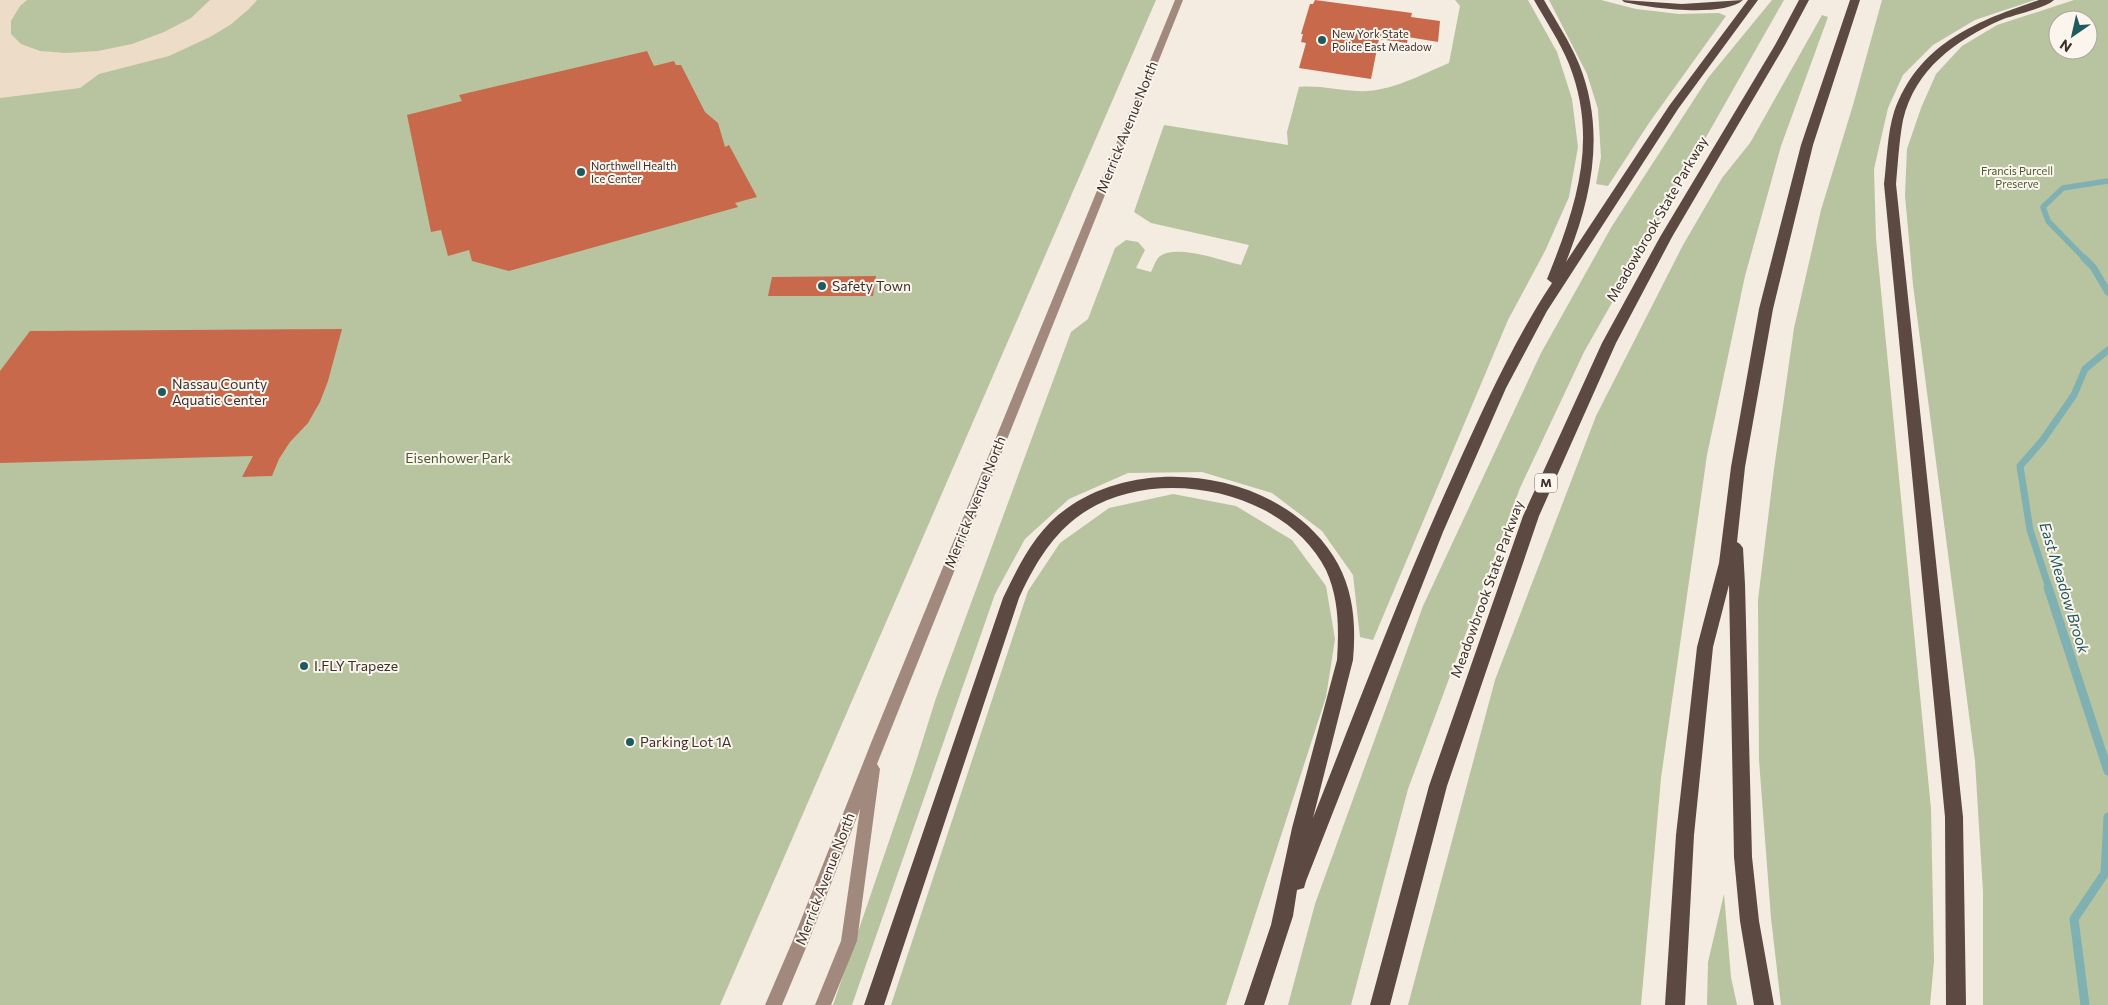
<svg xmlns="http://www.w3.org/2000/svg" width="2108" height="1005" viewBox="0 0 2108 1005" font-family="Commissioner,sans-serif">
<rect width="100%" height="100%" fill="#f4ebe1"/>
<g fill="#b8c4a0" fill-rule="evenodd">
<path d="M0 0H1156L720 1005H0Z"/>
<path d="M1455 0H1528L1557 52 1572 99 1578 147 1569 197 1545 251 1508 320 1373 640 1360 637 1353 575 1322 531 1272 493 1202 472 1128 473 1069 499 1025 539 995 594 852 1005H833L913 771 936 698 1071 332 1088 319 1115 248 1126 240 1138 242 1145 250 1136 268 1151 272C1153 268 1155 262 1158 258 1173 242 1222 261 1241 265L1249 245 1151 223 1134 212 1164 125 1288 145 1287 132 1299 87C1318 85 1337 90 1357 91 1389 93 1420 75 1449 63L1460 6Z"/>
<path d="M1549 0H1601L1636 9 1679 14 1719 13 1726 16 1649 123 1608 186 1596 184 1601 157 1598 109 1587 74Z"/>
<path d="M1772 0H1784L1584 352 1520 488 1408 789 1351 1005H1288L1315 904 1423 606 1541 353 1612 226 1708 78Z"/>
<path d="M1882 0H2035L1975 20 1933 45 1903 75 1888 108 1874 169 1876 239 1931 809 1934 961 1930 1005H1781L1771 918 1759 760 1758 600 1774 469 1794 328 1821 210 1853 105Z"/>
<path d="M2074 0H2108V1005H1983V892L1975 761 1913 285 1905 195 1907 149 1921 108 1936 74 1962 46 1997 25ZM2058 20H2088V50H2058Z"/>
<path d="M1822 15 1828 17 1781 146 1745 276 1707 455 1661 778 1641 1005H1408L1495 680 1596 416 1683 245 1722 178 1750 143Z"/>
<path d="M1173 494 1236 506 1292 540 1326 586 1335 639 1326 697 1226 1005H891L1028 591 1060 543 1109 508Z"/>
<path d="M1724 894 1731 977 1737 1005H1707L1708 962Z"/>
</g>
<path fill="#ecdcc8" d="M0 0H27L20 6 11 21V34L21 44 40 51 66 53 98 51 132 44 164 32 191 18 210 0H257L249 9 230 25 210 37 169 56 99 74 80 88 0 98Z"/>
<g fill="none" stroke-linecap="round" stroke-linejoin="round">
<path stroke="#7fb0b2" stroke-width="5.5" d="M2085 259 2048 221 2043 207 2063 188 2108 181"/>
<g stroke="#7fb0b2" stroke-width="7">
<path d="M2084 258 2093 267 2108 292"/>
<path d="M2049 588 2030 530 2020 466 2042 441 2074 395 2085 369 2108 350"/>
</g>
<g stroke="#7fb0b2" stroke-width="9">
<path d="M2048 587 2108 771"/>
<path d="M2085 1005 2074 919 2105 873 2108 817"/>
</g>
</g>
<g fill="#c8694b">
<path d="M1315 0 1412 13 1411 17 1440 21 1438 42 1408 37 1407 43 1379 39 1371 79 1299 68 1306 43 1301 42 1303 34H1301L1310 4H1313Z"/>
<path d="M647 51 654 66 674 61 676 65H681L705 112 718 123 725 147 729 145 757 197 735 203 738 207 509 271 472 261 469 250 448 256 441 230 431 232 407 115 462 101 459 95Z"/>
<path d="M876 276 873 296H768L772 277Z"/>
<path d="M342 329 328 381 320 402 308 423 290 442 279 459 272 476 242 477 253 456 0 463V371L30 331Z"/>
</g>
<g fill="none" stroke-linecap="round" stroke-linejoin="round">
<path fill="#a18a7d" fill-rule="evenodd" d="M1175 0H1183L877 764 880 769 857 941 831 1005H815L841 941 860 809 808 943 782 1005H765L793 940 871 743Z"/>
<g fill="#5c4a42" fill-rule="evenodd">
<path d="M1534 0H1544C1556 21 1570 42 1579 64 1606 131 1592 197 1566 262L1669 106 1748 0H1758L1678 109 1547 311 1506 388 1443 532 1306 881 1304 888 1297 890 1293 916 1264 1005H1244L1271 925 1292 828 1337 660C1339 630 1339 598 1326 570 1284 487 1148 462 1076 518 1049 539 1033 568 1019 598L884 1005H864L1003 598C1019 565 1035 531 1066 509 1147 450 1289 474 1338 564 1354 594 1356 627 1353 660L1313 818C1359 702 1403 585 1455 471 1484 407 1513 342 1552 283L1547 279C1576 207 1599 140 1569 64 1560 42 1546 21 1534 0Z"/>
<path d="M1622 0 1682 4 1743 0C1723 18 1649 8 1624 2Z"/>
<path d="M1799 0H1809L1785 45 1672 237 1616 343 1539 516 1447 786 1390 1005H1370L1429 786 1523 516 1602 343 1660 237 1775 45Z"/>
<path d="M1850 0H1860L1813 145 1773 309 1745 467 1737 542 1740 544 1743 548 1745 584 1752 857 1759 921 1774 1005H1754L1740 921 1734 857 1729 585 1713 647 1694 835 1685 1005H1665L1676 835 1697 647 1719 563 1731 467 1759 309 1801 145Z"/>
<path d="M2039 0H2054C2046 8 2014 15 2001 20 1956 40 1915 69 1903 120 1899 141 1898 163 1896 184L1963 817 1966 1005H1946L1945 817 1884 184C1887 160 1887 135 1894 112 1918 44 1976 21 2039 0Z"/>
</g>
</g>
<g fill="#1f5a5e" stroke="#fbf5ee" stroke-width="2">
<circle cx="1322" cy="40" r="5"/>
<circle cx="581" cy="172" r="5"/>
<circle cx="822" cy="286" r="5"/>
<circle cx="162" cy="392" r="5"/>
<circle cx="304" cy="666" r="5"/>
<circle cx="630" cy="742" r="5"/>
</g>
<g text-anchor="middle" stroke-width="4" stroke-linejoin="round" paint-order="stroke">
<g font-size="11" fill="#3b302b" stroke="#fbf5ee" text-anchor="start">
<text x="1332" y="38">New York State<tspan x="1332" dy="13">Police East Meadow</tspan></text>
<text x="591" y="170">Northwell Health<tspan x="591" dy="13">Ice Center</tspan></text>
</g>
<g font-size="11" fill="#4a5a2e" stroke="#fbf5ee">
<text x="2017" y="175">Francis Purcell<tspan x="2017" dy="13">Preserve</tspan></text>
</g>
<rect fill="#fbf5ee" stroke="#756b66" stroke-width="1" x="1535" y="473.5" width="22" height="19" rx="4"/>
<g font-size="12" font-weight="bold" fill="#3b302b">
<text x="1546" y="487">M</text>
</g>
<g font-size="14" fill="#3b302b" stroke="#fbf5ee">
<text transform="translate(1127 127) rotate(-68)" y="5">Merrick Avenue North</text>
<text transform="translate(1657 219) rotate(-60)" y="5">Meadowbrook State Parkway</text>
<text transform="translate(975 502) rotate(-68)" y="5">Merrick Avenue North</text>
<text transform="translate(1487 589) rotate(-70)" y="5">Meadowbrook State Parkway</text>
<text transform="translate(825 879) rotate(-69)" y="5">Merrick Avenue North</text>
</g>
<g font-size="14" fill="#3b302b" stroke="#fbf5ee" text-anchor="start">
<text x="832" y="291">Safety Town</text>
<text x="172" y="389">Nassau County<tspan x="172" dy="16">Aquatic Center</tspan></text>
<text x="314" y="671">I.FLY Trapeze</text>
<text x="640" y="747">Parking Lot 1A</text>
</g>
<g font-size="14" fill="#4a5a2e" stroke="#fbf5ee">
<text x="458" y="463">Eisenhower Park</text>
</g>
<g font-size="15" font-style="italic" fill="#1f5a5e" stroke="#fbf5ee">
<text transform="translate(2064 588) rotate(73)" y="5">East Meadow Brook</text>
</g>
</g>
<g transform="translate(2073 35) rotate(214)"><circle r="24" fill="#fbf5ee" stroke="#aea6a0"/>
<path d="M0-4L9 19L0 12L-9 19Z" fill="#1f5a5e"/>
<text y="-8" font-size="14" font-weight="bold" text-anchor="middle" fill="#3b302b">N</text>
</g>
</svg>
